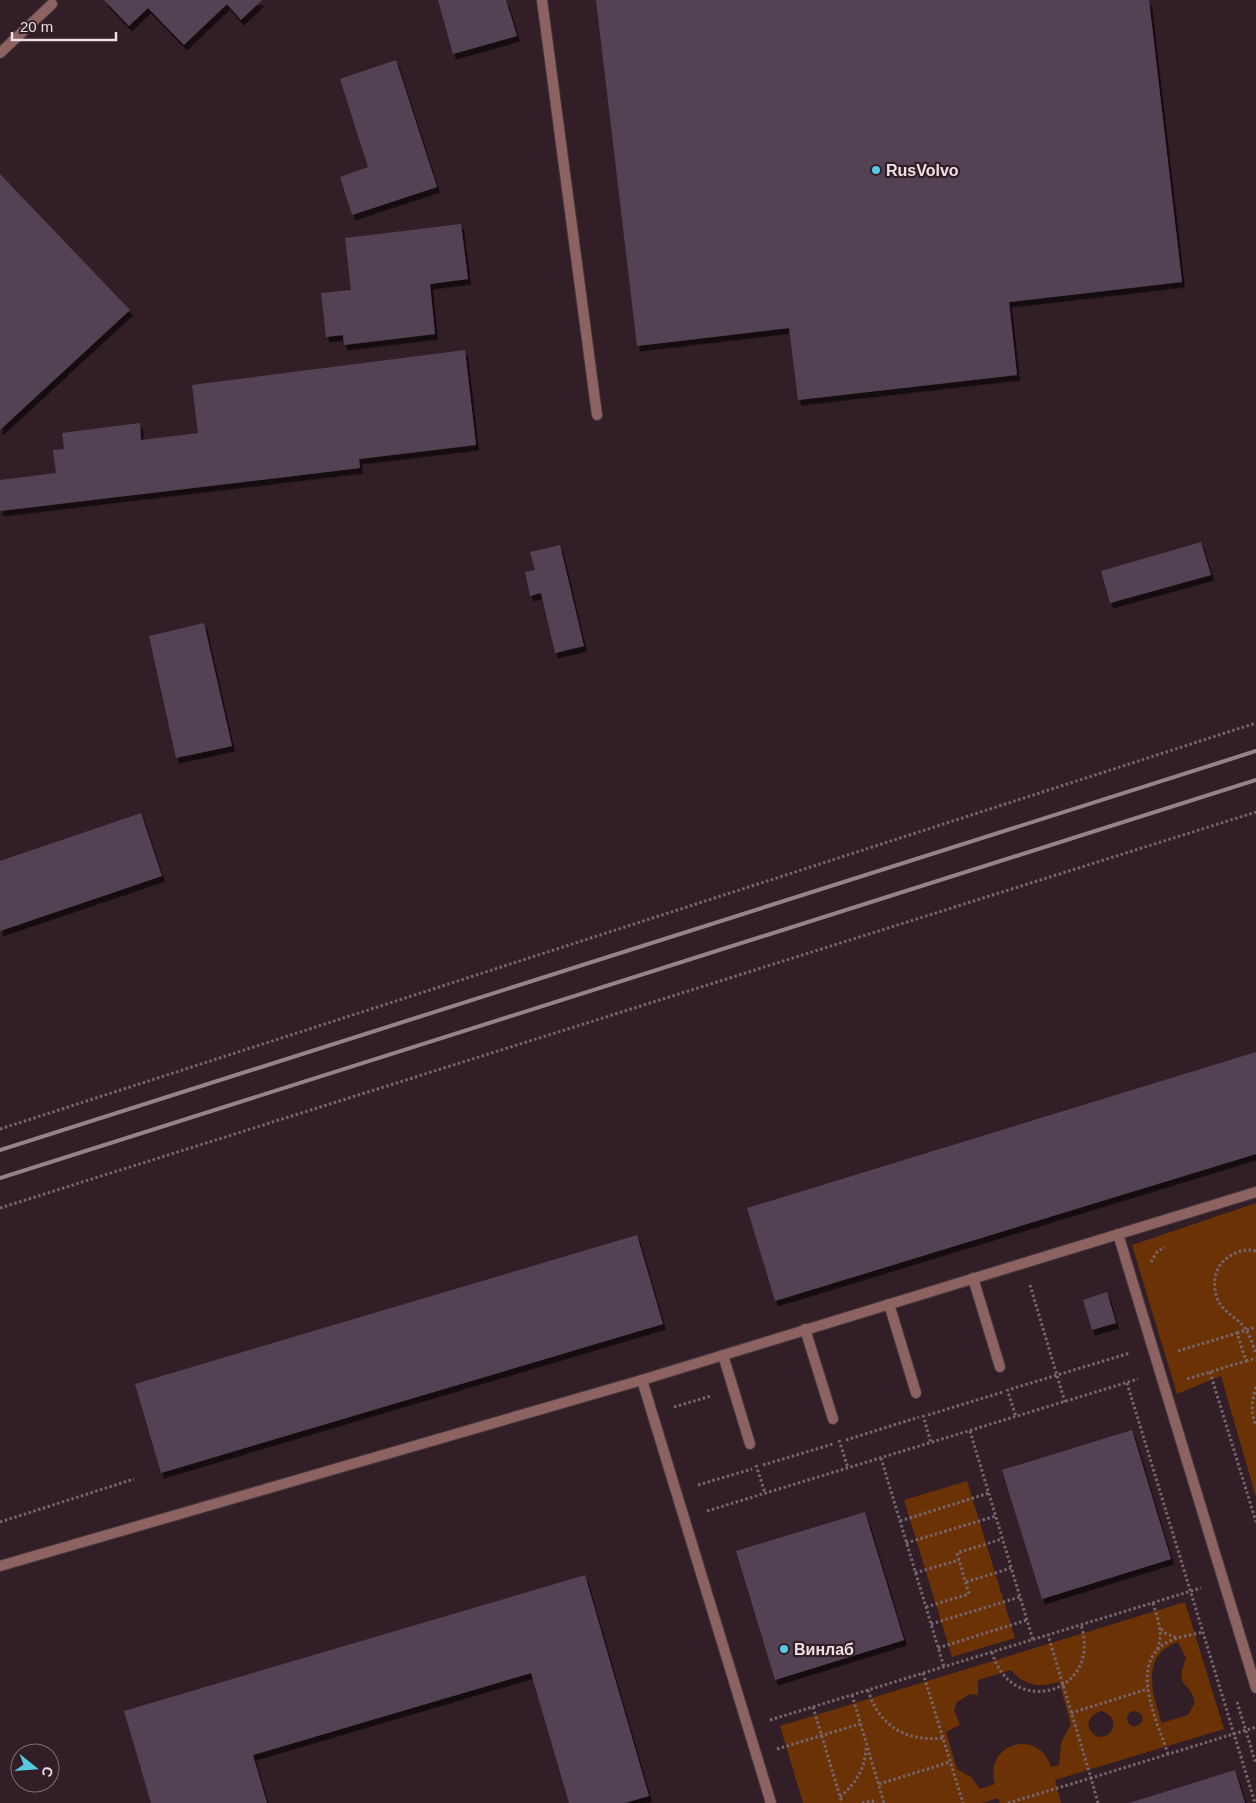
<svg xmlns="http://www.w3.org/2000/svg" width="1256" height="1803" viewBox="0 0 1256 1803" font-family="Helvetica,sans-serif">
<defs>
<filter id="shadow"><feDropShadow dx="3" dy="5.5" stdDeviation="0" flood-color="#0009"/></filter>
</defs>
<rect width="100%" height="100%" fill="#311e26"/>
<g fill="#6b3206" fill-rule="evenodd">
<path d="M1256 1203V1497L1221 1376 1177 1394 1132 1245Z"/>
<path d="M967 1481 1015 1638 952 1657 904 1500Z"/>
<path d="M1185 1602 1224 1729 1055 1780 1061 1803H1000L998 1798 982 1803H803L780 1726ZM1178 1642 1186 1658C1174 1689 1189 1679 1195 1702L1188 1715 1162 1723C1152 1694 1140 1655 1178 1642ZM1011 1670C1024 1686 1040 1688 1059 1682L1071 1724 1061 1743 1059 1765 1051 1767C1039 1727 983 1743 995 1784L980 1789 971 1777 957 1769 946 1732 960 1725 954 1710 957 1702 970 1694 978 1695V1680ZM1101 1711C1129 1721 1103 1749 1091 1731 1084 1722 1092 1714 1101 1711ZM1136 1711 1141 1714 1143 1720 1139 1725 1133 1727 1128 1723 1127 1717 1130 1712Z"/>
</g>
<g fill="#524252" filter="url(#shadow)">
<path d="M104 0H262L241 20 227 4 184 45 148 8 129 26Z"/>
<path d="M438 0H506L517 36 453 54Z"/>
<path d="M596 0H1149L1182 282 1009 302 1017 375 798 400 789 328 637 346Z"/>
<path d="M396 60 437 187 352 215 340 177 368 167 340 79Z"/>
<path d="M0 174 130 310 0 430Z"/>
<path d="M461 224 468 279 430 284 435 334 344 345 343 335 326 337 321 293 351 290 345 238Z"/>
<path d="M465 350 476 445 359 459 360 468 0 511V480L56 473 53 450 64 449 62 433 140 423 141 440 198 433 192 385Z"/>
<path d="M1201 542 1211 575 1110 603 1101 571Z"/>
<path d="M560 545 584 646 555 653 541 593 530 596 525 572 535 570 530 552Z"/>
<path d="M204 623 232 746 176 758 149 636Z"/>
<path d="M141 813 162 876 0 931V861Z"/>
<path d="M1256 1052V1154L775 1301 747 1208Z"/>
<path d="M637 1235 663 1324 161 1473 135 1384Z"/>
<path d="M1107 1292 1116 1323 1092 1330 1083 1300Z"/>
<path d="M1132 1430 1171 1559 1042 1599 1002 1470Z"/>
<path d="M865 1512 904 1640 775 1680 736 1551Z"/>
<path d="M585 1575 649 1796 625 1803H569L531 1673 253 1755 267 1803H151L124 1711Z"/>
<path d="M1235 1770 1245 1803H1129Z"/>
</g>
<g fill="none" stroke-linecap="round" stroke-linejoin="round">
<g stroke="#4b3941" stroke-width="12">
<g id="lane">
<path d="M542 0 597 415"/>
<path d="M0 53 52 4"/>
<path d="M1118 1234 1256 1688"/>
<path d="M973 1278 1000 1367"/>
<path d="M889 1304 916 1393"/>
<path d="M805 1329 833 1419"/>
<path d="M723 1355 750 1444"/>
<path d="M0 1566 642 1380"/>
<path d="M771 1803 642 1380 1256 1192"/>
</g>
</g>
<g stroke="#76656c" stroke-width="3" stroke-dasharray="2.5 2.5" stroke-linecap="butt">
<path d="M0 1129 1256 723"/>
<path d="M0 1208 1256 812"/>
<path d="M1256 1251C1245 1248 1236 1252 1227 1258 1213 1268 1211 1289 1220 1304 1226 1313 1238 1319 1245 1328 1250 1335 1253 1346 1256 1354"/>
<path d="M1151 1262 1157 1252 1165 1247"/>
<path d="M1030 1285 1065 1402"/>
<path d="M1237 1333 1256 1327"/>
<path d="M1178 1351 1237 1333 1246 1361 1187 1379"/>
<path d="M1246 1361 1256 1358"/>
<path d="M1210 1372 1256 1522"/>
<path d="M1127 1383 1255 1803"/>
<path d="M1256 1387C1252 1401 1250 1412 1256 1425"/>
<path d="M1007 1389 1016 1417"/>
<path d="M1011 1389 1130 1353"/>
<path d="M674 1407 711 1396"/>
<path d="M923 1415 931 1443"/>
<path d="M928 1415 1003 1392"/>
<path d="M970 1431 1033 1640"/>
<path d="M839 1440 848 1468"/>
<path d="M846 1440 919 1417"/>
<path d="M881 1458 944 1667"/>
<path d="M756 1465 765 1493"/>
<path d="M763 1465 833 1444"/>
<path d="M698 1485 752 1469"/>
<path d="M707 1511 1138 1379"/>
<path d="M900 1521 989 1493"/>
<path d="M0 1522 134 1479"/>
<path d="M906 1543 996 1516"/>
<path d="M915 1573 959 1560"/>
<path d="M966 1582 1011 1568"/>
<path d="M1153 1603C1158 1620 1164 1633 1157 1650"/>
<path d="M926 1607 969 1594 957 1553 1002 1539"/>
<path d="M931 1624 1020 1597"/>
<path d="M1161 1629 1165 1633 1177 1638"/>
<path d="M938 1648 1027 1620"/>
<path d="M992 1652C1011 1720 1103 1693 1081 1625"/>
<path d="M923 1673 963 1803"/>
<path d="M868 1690C879 1726 906 1742 943 1738"/>
<path d="M852 1695 884 1803"/>
<path d="M1237 1702 1256 1764"/>
<path d="M813 1707 842 1803"/>
<path d="M1071 1713 1148 1689"/>
<path d="M770 1720 1201 1588"/>
<path d="M777 1749 860 1724"/>
<path d="M1168 1754C1158 1723 1128 1665 1166 1643 1176 1637 1192 1635 1203 1632"/>
<path d="M879 1784 950 1762"/>
<path d="M840 1797C856 1783 865 1769 866 1748"/>
<path d="M862 1803 872 1801 877 1803"/>
<path d="M1008 1803 1091 1778 1048 1635"/>
<path d="M1098 1803 1091 1778 1256 1727"/>
</g>
<use href="#lane" stroke="#8c6360" stroke-width="10"/>
<g stroke="#94838a" stroke-width="4">
<path d="M0 1150 1256 751"/>
<path d="M0 1178 1256 780"/>
</g>
</g>
<g fill="#55cae0" stroke="#311e26" stroke-width="2">
<circle cx="876" cy="170" r="5"/>
<circle cx="784" cy="1649" r="5"/>
</g>
<g text-anchor="middle" stroke-width="4.5" stroke-linejoin="round" paint-order="stroke">
<g font-size="16" font-weight="bold" fill="#eee0e5" stroke="#311e26" text-anchor="start">
<text x="886" y="176">RusVolvo</text>
<text x="794" y="1655">Винлаб</text>
</g>
</g>
<g transform="translate(35 1768) rotate(107)"><circle r="24" fill="#311e26" stroke="#7d6c72"/>
<path d="M0-4L9 19L0 12L-9 19Z" fill="#55cae0"/>
<text y="-8" font-size="14" font-weight="bold" text-anchor="middle" fill="#eee0e5">С</text>
</g>
<path d="M12 32v8h104v-8" fill="none" stroke="#eee0e5" stroke-width="2.5"/>
<text x="20" y="32" font-size="15" fill="#eee0e5" stroke="#311e26" stroke-width="4" paint-order="stroke">20 m</text>
</svg>
